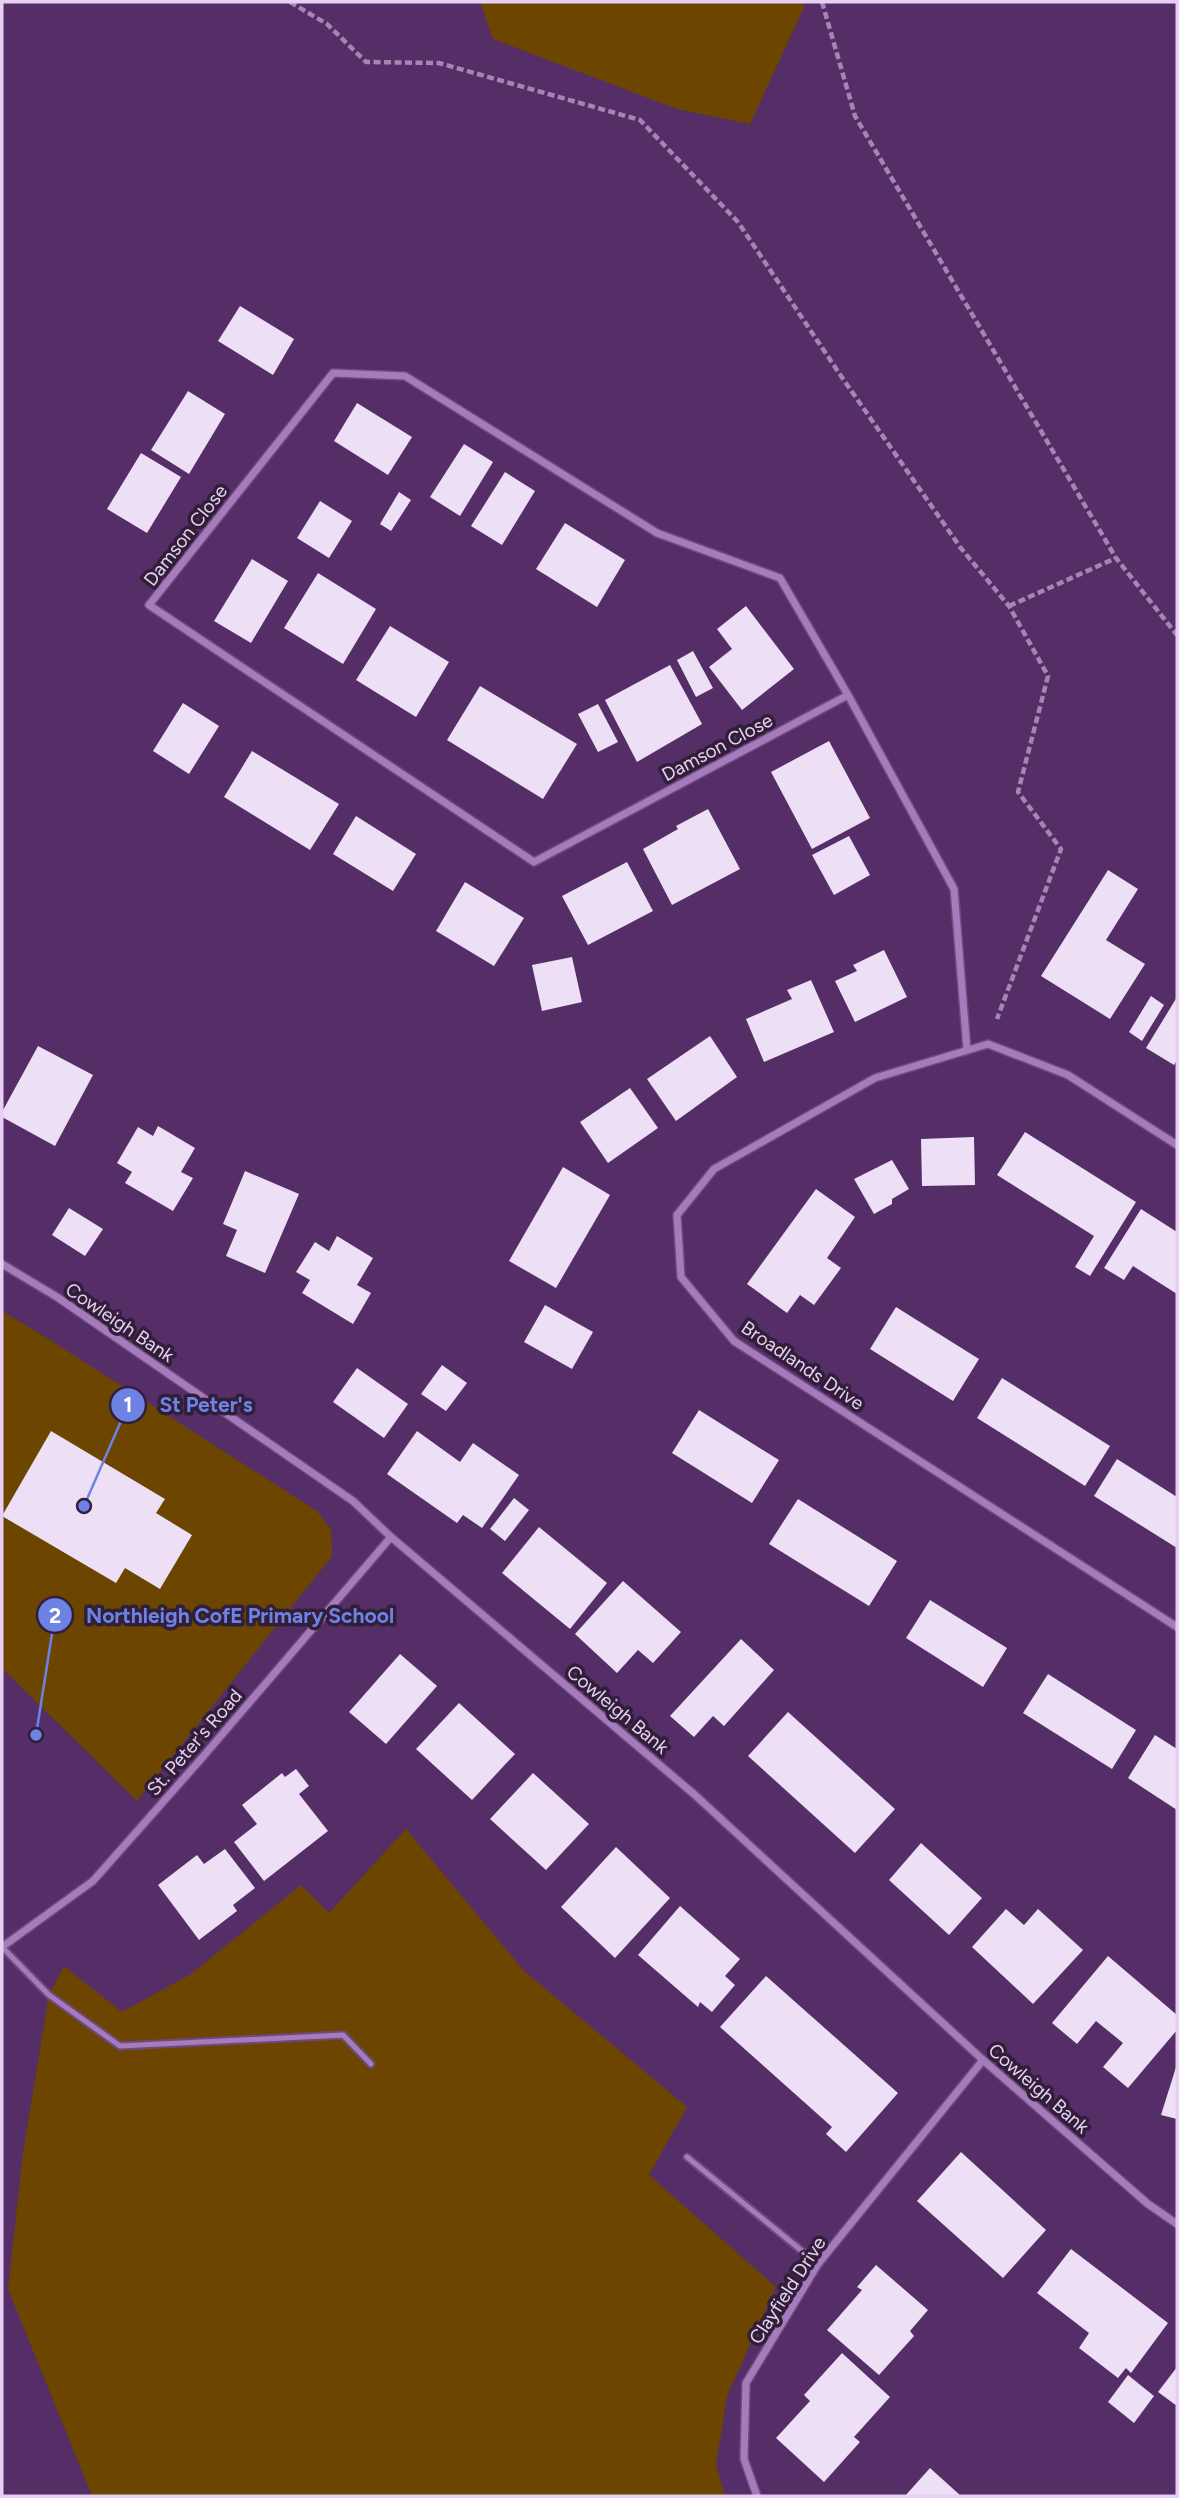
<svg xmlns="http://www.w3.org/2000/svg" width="1179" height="2498" viewBox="0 0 1179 2498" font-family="Figtree,sans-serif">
<rect width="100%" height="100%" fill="#552d67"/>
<g fill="#6c4600">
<path d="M480 2H803L804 7 750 124 677 109 493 39Z"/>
<path d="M2 1311 50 1340 317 1511 331 1529 332 1556 137 1801 2 1668Z"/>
<path d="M406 1829 524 1971 687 2107 649 2175 776 2287 727 2396 716 2465 725 2496H92L8 2289 23 2152 49 1995 64 1966 122 2012 191 1974 301 1885 329 1913Z"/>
</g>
<g fill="#eddff5">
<path d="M240 306 294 339 273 375 218 341Z"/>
<path d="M188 391 225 414 189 474 151 450Z"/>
<path d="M357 403 412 437 388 475 334 441Z"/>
<path d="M464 444 493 462 460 516 430 497Z"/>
<path d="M141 453 181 477 147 533 107 509Z"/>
<path d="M505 472 535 491 502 545 471 526Z"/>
<path d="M399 492 411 500 391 531 380 524Z"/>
<path d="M320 501 352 521 329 558 297 538Z"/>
<path d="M565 523 625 560 597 607 536 569Z"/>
<path d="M252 559 288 581 251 643 214 621Z"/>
<path d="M318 573 376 609 343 664 284 628Z"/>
<path d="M746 606 794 669 742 710 709 667 732 649 717 629Z"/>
<path d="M390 626 449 662 416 717 356 680Z"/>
<path d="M693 651 713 688 696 697 677 660Z"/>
<path d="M670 665 702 724 637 762 605 700Z"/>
<path d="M480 686 577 744 543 799 447 740Z"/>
<path d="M183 703 219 726 189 774 153 751Z"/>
<path d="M598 704 618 742 598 752 578 714Z"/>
<path d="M829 741 870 818 812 849 771 772Z"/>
<path d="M252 751 339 804 310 850 224 797Z"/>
<path d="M708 809 740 869 672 905 643 849 678 829 676 826Z"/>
<path d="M356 816 416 854 393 891 333 854Z"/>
<path d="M849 836 870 875 834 895 812 855Z"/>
<path d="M627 862 653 911 588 945 562 896Z"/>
<path d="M1108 870 1138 889 1106 940 1145 964 1110 1019 1041 976Z"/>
<path d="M465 882 524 918 494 966 436 931Z"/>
<path d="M884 950 907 997 855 1022 835 981 857 971 853 965Z"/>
<path d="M572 957 582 1002 542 1011 532 965Z"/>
<path d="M811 980 834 1032 764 1062 746 1019 792 999 787 990Z"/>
<path d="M1151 996 1164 1005 1142 1041 1129 1032Z"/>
<path d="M1177 997V1060L1174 1065 1146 1048Z"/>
<path d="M710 1036 737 1077 676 1121 647 1079Z"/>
<path d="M38 1046 93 1075 55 1146 2 1117V1112Z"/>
<path d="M630 1088 658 1128 608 1163 580 1122Z"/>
<path d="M158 1126 195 1148 181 1172 193 1178 173 1211 125 1183 132 1172 117 1163 138 1127 153 1136Z"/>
<path d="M1025 1132 1136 1202 1090 1276 1075 1267 1094 1236 997 1175Z"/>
<path d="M974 1137 975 1185 922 1186 921 1139Z"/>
<path d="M892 1160 909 1189 892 1199V1204L874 1214 854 1179Z"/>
<path d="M563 1167 610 1195 556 1288 509 1261Z"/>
<path d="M245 1171 299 1194 265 1273 226 1256 237 1230 223 1224Z"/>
<path d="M816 1189 855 1217 827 1258 841 1268 814 1305 800 1295 787 1313 747 1284Z"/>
<path d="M69 1208 103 1229 85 1256 52 1235Z"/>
<path d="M1141 1209 1177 1232V1294L1133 1266 1124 1280 1104 1268Z"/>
<path d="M337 1236 373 1258 357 1285 371 1293 353 1324 302 1293 310 1280 296 1272 315 1242 329 1251Z"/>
<path d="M545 1305 593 1332 572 1369 524 1342Z"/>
<path d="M896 1307 979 1359 953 1401 870 1349Z"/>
<path d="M442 1365 467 1383 446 1411 421 1394Z"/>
<path d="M357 1368 408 1404 384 1438 333 1402Z"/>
<path d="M1002 1378 1110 1446 1085 1486 977 1418Z"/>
<path d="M699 1410 779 1460 752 1503 672 1453Z"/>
<path d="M51 1431 165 1499 156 1513 192 1535 160 1589 125 1568 116 1583 2 1516Z"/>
<path d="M417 1431 460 1462 473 1443 519 1475 482 1528 463 1515 457 1523 387 1474Z"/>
<path d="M1117 1459 1177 1497V1548L1094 1496Z"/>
<path d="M514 1498 529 1510 505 1541 490 1529Z"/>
<path d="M798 1499 897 1561 869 1606 769 1544Z"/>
<path d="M539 1527 607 1583 570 1629 502 1573Z"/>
<path d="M623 1581 681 1632 653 1663 638 1650 617 1673 575 1634Z"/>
<path d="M930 1600 1007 1648 983 1687 906 1638Z"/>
<path d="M741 1639 774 1670 724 1726 713 1716 694 1737 670 1716Z"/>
<path d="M400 1654 437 1686 386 1744 349 1712Z"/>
<path d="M1048 1674 1136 1730 1112 1769 1023 1713Z"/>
<path d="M459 1703 515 1754 472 1800 416 1749Z"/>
<path d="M788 1712 895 1809 855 1853 748 1756Z"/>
<path d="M1155 1735 1177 1749V1810L1128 1778Z"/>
<path d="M296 1769 309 1786 299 1794 328 1831 264 1881 234 1842 257 1824 242 1805 282 1773 285 1777Z"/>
<path d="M533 1773 589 1824 546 1870 490 1819Z"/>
<path d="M921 1843 982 1898 949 1935 889 1880Z"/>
<path d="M616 1847 670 1898 615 1958 561 1907Z"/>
<path d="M225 1849 255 1888 233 1905 237 1911 199 1940 158 1885 197 1855 204 1864Z"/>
<path d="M680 1906 740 1959 725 1976 735 1985 712 2012 700 2002 698 2007 638 1955Z"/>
<path d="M1006 1909 1024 1925 1038 1909 1083 1950 1033 2004 972 1947Z"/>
<path d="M1108 1956 1177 2015V2030L1128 2088 1103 2067 1123 2043 1096 2021 1077 2044 1052 2023Z"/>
<path d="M766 1976 898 2093 846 2152 826 2134 832 2127 720 2027Z"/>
<path d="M1177 2064V2119L1161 2115Z"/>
<path d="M961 2152 1046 2230 1003 2278 917 2201Z"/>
<path d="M1071 2249 1168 2323 1131 2373 1126 2368 1118 2378 1079 2348 1089 2333 1037 2293Z"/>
<path d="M876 2265 928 2310 910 2331 914 2336 879 2375 827 2330 862 2290 857 2287Z"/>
<path d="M842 2353 890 2397 854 2437 860 2442 824 2482 776 2438 810 2401 804 2395Z"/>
<path d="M1177 2367V2406L1158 2392Z"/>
<path d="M1128 2375 1154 2396 1134 2423 1108 2402Z"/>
<path d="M930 2468 961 2496H905Z"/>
</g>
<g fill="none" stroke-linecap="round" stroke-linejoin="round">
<g stroke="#6d4a7d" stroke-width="9">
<g id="service">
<path d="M2 1947 49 1995 120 2046 343 2035 371 2064"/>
<path d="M687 2157 818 2264"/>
</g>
</g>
<g stroke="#6d4a7d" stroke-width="10">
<g id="minor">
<path d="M848 695 780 578 657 533 405 376 333 373 149 605 534 862 848 695 954 889 967 1050"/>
<path d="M1177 1145 1068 1075 988 1044 875 1078 714 1169 677 1215 681 1277 734 1341 1177 1627"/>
<path d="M2 1264 57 1297 353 1501 391 1537 695 1795 983 2060 1148 2204 1177 2224"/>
<path d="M2 1947 93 1881 201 1759 391 1537"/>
<path d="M757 2496 744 2459 746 2383 818 2264 983 2060"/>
</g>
</g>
<g stroke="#a586b3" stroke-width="4.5" stroke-dasharray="7 3.5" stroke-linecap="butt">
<path d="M290 2 327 24 366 62 439 63 640 120 738 222 841 376 960 547 1009 606 1048 676 1018 792 1061 849 997 1019"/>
<path d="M822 2 855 116 1116 558 1177 635"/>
<path d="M1009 606 1116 558"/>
</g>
<use href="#service" stroke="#a67bbb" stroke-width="5"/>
<use href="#minor" stroke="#a67bbb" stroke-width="7"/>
</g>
<g text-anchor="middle" stroke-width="7" stroke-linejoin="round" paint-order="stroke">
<g font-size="19" fill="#e7d0f3" stroke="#311f39">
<text transform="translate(185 535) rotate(-52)" y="7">Damson Close</text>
<text transform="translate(717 747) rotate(-28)" y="7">Damson Close</text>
<text transform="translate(120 1322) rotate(34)" y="7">Cowleigh Bank</text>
<text transform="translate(803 1365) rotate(34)" y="7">Broadlands Drive</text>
<text transform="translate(618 1709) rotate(40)" y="7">Cowleigh Bank</text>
<text transform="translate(194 1742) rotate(-49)" y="7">St. Peter's Road</text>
<text transform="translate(1039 2088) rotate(41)" y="7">Cowleigh Bank</text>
<text transform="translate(787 2290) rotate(-57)" y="7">Clayfield Drive</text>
</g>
</g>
<path fill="none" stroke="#6e82e3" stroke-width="2.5" d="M84 1506L128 1405M36 1735L55 1615"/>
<g fill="#6e82e3" stroke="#311f39" stroke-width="2.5">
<circle cx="84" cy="1506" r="7"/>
<circle cx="36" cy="1735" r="7"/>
<circle cx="128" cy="1405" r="18"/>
<circle cx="55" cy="1615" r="18"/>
</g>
<g font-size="21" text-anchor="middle" font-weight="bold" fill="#fff">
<text x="128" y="1412">1</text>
<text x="55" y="1623">2</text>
</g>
<g font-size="21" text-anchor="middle" font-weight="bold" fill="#6e82e3" stroke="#311f39" stroke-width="7" stroke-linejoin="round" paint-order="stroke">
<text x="206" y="1412">St Peter's</text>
<text x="240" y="1623">Northleigh CofE Primary School</text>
</g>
<rect width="1179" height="2498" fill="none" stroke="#e7d0f3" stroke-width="7"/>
</svg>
